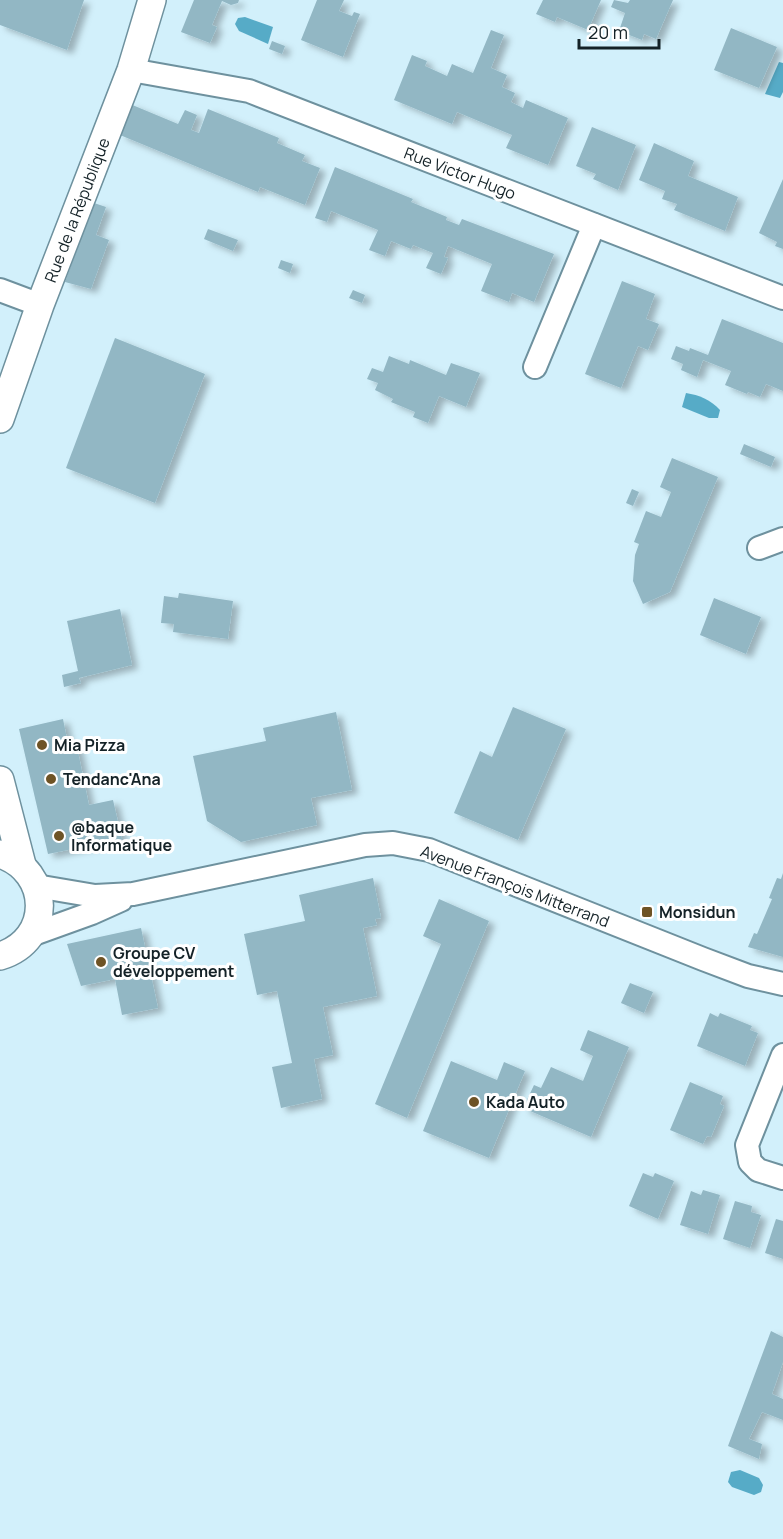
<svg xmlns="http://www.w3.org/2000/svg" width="783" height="1539" viewBox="0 0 783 1539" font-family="Manrope,sans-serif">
<defs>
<filter id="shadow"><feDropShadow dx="6" dy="4" stdDeviation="3" flood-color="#0004"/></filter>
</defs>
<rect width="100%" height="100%" fill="#d2f0fb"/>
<g fill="#56abc7">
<path d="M245 17 273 27 268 44 239 31 235 24 238 18Z"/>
<path d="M779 62 783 63V92L780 98 765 94Z"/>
<path d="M686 393C699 395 711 400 720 410L718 418H709L682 407Z"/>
<path d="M740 1470 759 1478 763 1485 761 1492 754 1495 732 1487 728 1482 731 1472Z"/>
</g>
<g fill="#92b7c4" filter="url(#shadow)">
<path d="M0 0H84L67 50 0 25Z"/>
<path d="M194 0H239L238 3 231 5 222 1 212 25 217 27 210 43 181 32Z"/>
<path d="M317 0H344L339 11 352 16 354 12 360 14 343 57 301 40Z"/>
<path d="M543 0H601L588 30 557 17 555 22 536 14Z"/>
<path d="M614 0 628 3 630 0H673L656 39 644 34 642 40 619 31 625 13 611 7Z"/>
<path d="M731 28 777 47 759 88 714 70Z"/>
<path d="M491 30 504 35 491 68 507 75 502 87 515 93 511 102 523 108 526 100 568 118 548 165 506 148 512 135 457 112 452 124 394 100 412 55 427 61 425 66 447 76 452 64 473 73Z"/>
<path d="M272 41 285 46 282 54 269 49Z"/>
<path d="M130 104 178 124 185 110 197 115 191 130 199 133 208 109 279 138 277 143 305 155 302 161 320 168 305 205 260 187 258 192 120 135Z"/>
<path d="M592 127 636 145 618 190 593 179 596 174 576 166Z"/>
<path d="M654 143 694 161 688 176 738 197 725 231 674 210 677 204 662 199 665 191 639 180Z"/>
<path d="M335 167 413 199 411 202 447 217 446 220 459 225 462 219 554 254 534 302 512 293 509 302 481 291 492 264 448 246 444 257 448 258 441 274 426 268 433 253 413 245 411 249 391 241 385 256 369 250 378 230 331 211 327 222 315 218Z"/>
<path d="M783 179V249L775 246 777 242 759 233Z"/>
<path d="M94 203 106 207 96 235 109 240 91 289 65 282Z"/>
<path d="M208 229 238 240 233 251 204 239Z"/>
<path d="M281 260 293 264 290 273 278 268Z"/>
<path d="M622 281 655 294 646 319 659 324 648 350 638 346 621 388 585 374Z"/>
<path d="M353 290 365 295 362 303 349 298Z"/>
<path d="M722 319 783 343V391L766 384 760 397 748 392 747 394 725 385 731 371 703 360 697 377 681 370 683 364 671 359 676 346 689 351 690 348 708 355Z"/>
<path d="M115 338 205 374 155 503 66 468Z"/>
<path d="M389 356 409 364 410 360 446 375 451 363 480 373 466 407 439 396 428 423 413 417 415 412 391 402 393 399 375 390 378 383 367 379 372 368 383 372Z"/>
<path d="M744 444 775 457 771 467 740 454Z"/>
<path d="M672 458 718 477 670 592 643 604 633 581 635 555 639 544 634 542 646 511 661 517 671 492 660 487Z"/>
<path d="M632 489 639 492 633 506 626 503Z"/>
<path d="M179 593 233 601 228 639 173 632 174 624 161 623 164 596 178 598Z"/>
<path d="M714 598 761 617 746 654 700 635Z"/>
<path d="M120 609 132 665 79 678 81 683 64 687 62 675 78 671 67 621Z"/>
<path d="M513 707 566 729 518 840 454 813 480 751 492 757Z"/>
<path d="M336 712 352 790 311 798 317 825 241 842 207 821 193 756 266 741 263 728Z"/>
<path d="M63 719 68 744 76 742 89 805 113 800 122 839 48 854 19 729Z"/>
<path d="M783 873V957L748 947 754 933 757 934 772 899 769 898 777 878 781 879Z"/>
<path d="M373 878 381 918 375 919 377 925 363 928 377 996 323 1007 333 1055 314 1059 322 1099 281 1108 272 1067 292 1063 277 991 257 995 244 934 305 921 299 895Z"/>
<path d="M439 899 489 921 407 1118 375 1104 441 944 423 936Z"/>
<path d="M141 928 158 1008 122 1015 115 979 81 986 67 944Z"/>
<path d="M630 983 653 992 644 1013 621 1003Z"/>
<path d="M710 1013 718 1017 720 1013 752 1026 750 1030 758 1033 745 1066 697 1046Z"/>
<path d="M588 1030 629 1047 591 1137 523 1108 534 1085 541 1088 551 1067 583 1081 593 1056 580 1050Z"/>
<path d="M451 1061 497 1080 504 1062 525 1071 489 1158 423 1131Z"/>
<path d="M690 1082 723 1096 720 1104 724 1106 711 1137 707 1136 703 1144 670 1130Z"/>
<path d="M643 1173 653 1177 655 1173 674 1181 658 1219 629 1206Z"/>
<path d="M703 1190 720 1195 708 1234 680 1225 691 1191 701 1195Z"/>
<path d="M735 1201 752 1206 751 1212 761 1215 750 1248 723 1239Z"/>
<path d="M776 1219 783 1221V1259L765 1253Z"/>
<path d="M771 1331 783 1337V1362L772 1394 783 1399V1420L762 1412 749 1439 762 1444 759 1459 728 1446Z"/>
</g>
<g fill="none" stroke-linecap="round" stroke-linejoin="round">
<g stroke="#6e919e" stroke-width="26">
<g id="minor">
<path d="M131 70 249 91 783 298"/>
<path d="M0 290 40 305"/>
<path d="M535 367 594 225"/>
<path d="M759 548 783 539"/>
<path d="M36 886 95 896 133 894 365 845 393 843 429 850 703 959 748 976 783 984"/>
<path d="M31 935 92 913 121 900"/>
<path d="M783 1055 747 1145 750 1162 758 1170 783 1178"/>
</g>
</g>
<g stroke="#6e919e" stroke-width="30">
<g id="tertiary">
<path d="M0 419 40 305 131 70 152 0"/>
<path d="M0 780 22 865"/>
<path d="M0 854C52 871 53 940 0 956"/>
</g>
</g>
<use href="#minor" stroke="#fff" stroke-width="22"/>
<use href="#tertiary" stroke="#fff" stroke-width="27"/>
</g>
<g fill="#6e5325" stroke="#fff" stroke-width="2">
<circle cx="42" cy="745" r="6"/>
<circle cx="51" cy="779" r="6"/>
<circle cx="59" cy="836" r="6"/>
<rect x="641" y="906" width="12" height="12" rx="3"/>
<circle cx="101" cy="962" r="6"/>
<circle cx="474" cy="1102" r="6"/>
</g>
<g text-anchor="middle" stroke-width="6" stroke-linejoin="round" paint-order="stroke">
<g font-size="16" fill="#142227" stroke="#fff">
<text transform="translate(460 173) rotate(21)" y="6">Rue Victor Hugo</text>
<text transform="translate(77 210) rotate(-69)" y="6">Rue de la République</text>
<text transform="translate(515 886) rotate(21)" y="6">Avenue François Mitterrand</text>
</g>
<g font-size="16" font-weight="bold" fill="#142227" stroke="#fff" text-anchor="start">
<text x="54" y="751">Mia Pizza</text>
<text x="63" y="785">Tendanc'Ana</text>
<text x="71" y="833">@baque<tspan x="71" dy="18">Informatique</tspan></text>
<text x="659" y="918">Monsidun</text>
<text x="113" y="959">Groupe CV<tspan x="113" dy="18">développement</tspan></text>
<text x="486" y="1108">Kada Auto</text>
</g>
</g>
<path d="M579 39v9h80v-9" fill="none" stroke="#142227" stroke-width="3"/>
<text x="588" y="39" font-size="18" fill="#142227" stroke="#ffffff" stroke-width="4.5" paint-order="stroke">20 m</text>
</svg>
